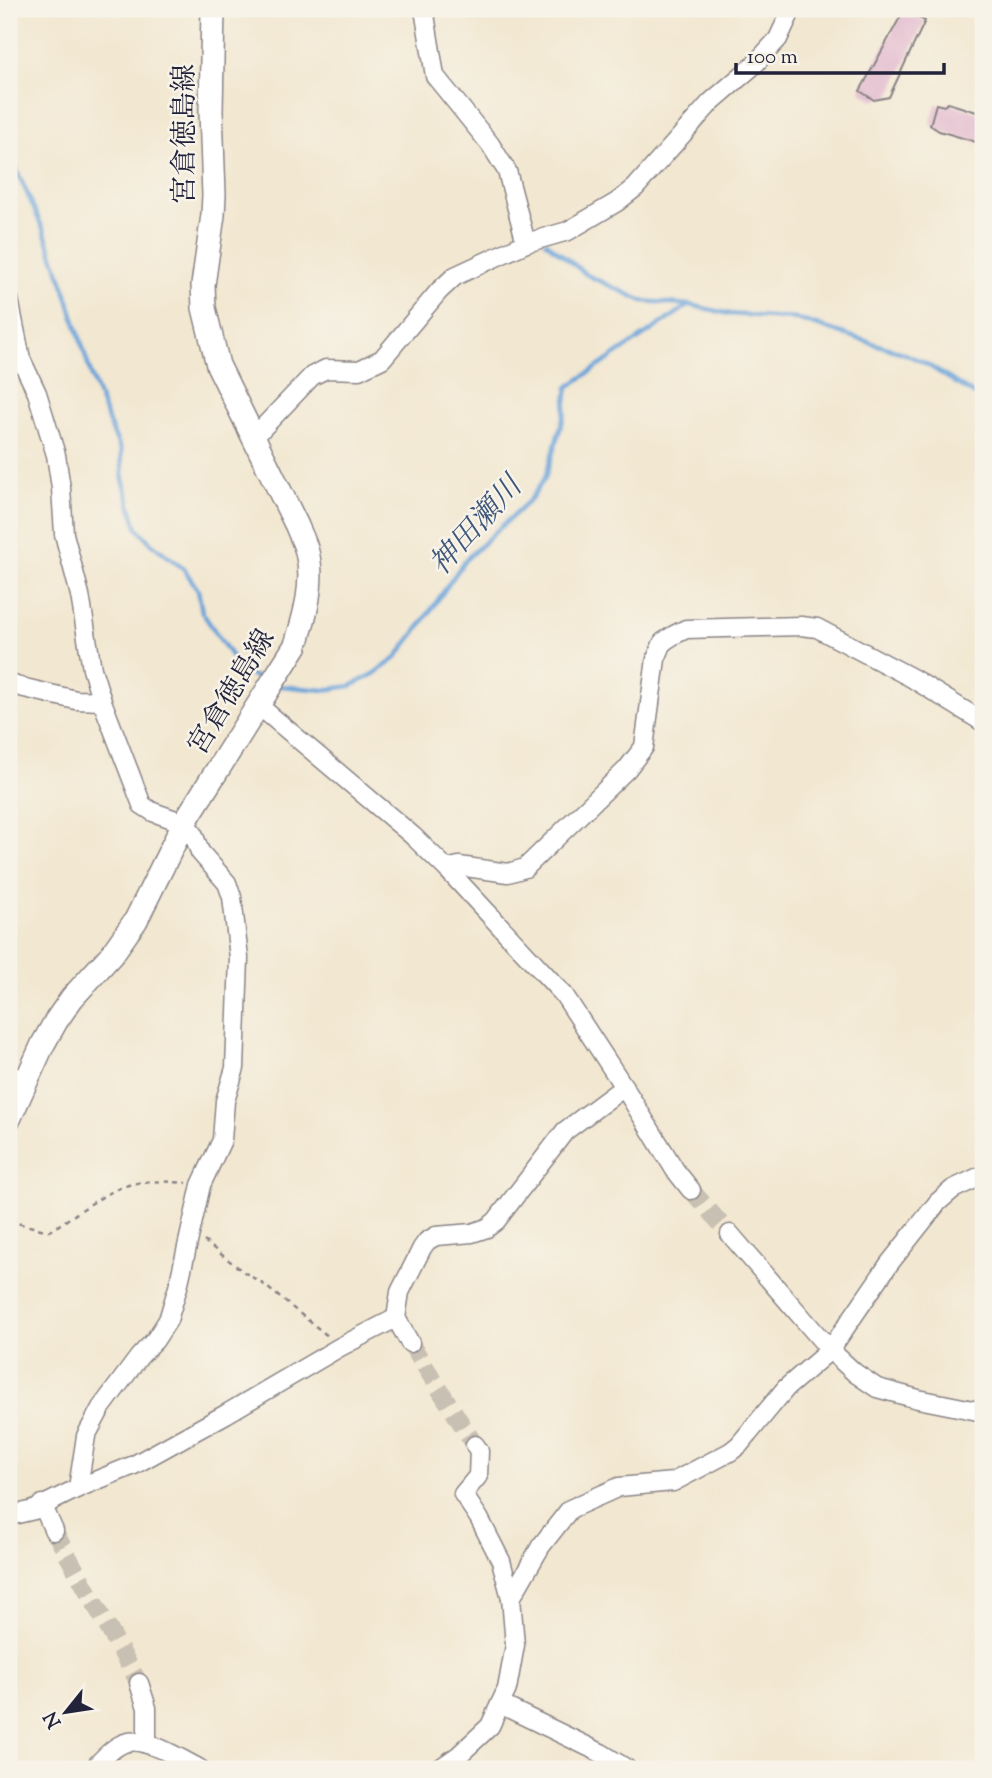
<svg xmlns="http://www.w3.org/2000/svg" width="992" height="1778" viewBox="0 0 992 1778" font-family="'Sorts Mill Goudy','Noto Serif JP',serif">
<rect width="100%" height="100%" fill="#f7f3e8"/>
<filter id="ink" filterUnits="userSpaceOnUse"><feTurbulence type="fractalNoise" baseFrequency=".0143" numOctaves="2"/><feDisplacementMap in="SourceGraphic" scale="14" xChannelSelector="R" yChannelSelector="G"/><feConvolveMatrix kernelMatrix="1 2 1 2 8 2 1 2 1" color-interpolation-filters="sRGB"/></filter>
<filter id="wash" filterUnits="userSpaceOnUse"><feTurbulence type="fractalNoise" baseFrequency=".00686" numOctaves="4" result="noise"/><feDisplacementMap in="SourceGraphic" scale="28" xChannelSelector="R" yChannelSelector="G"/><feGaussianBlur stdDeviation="1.57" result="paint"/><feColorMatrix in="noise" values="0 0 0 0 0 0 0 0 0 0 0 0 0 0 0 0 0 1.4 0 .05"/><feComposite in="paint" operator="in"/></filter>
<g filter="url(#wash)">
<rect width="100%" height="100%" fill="#f2e7d0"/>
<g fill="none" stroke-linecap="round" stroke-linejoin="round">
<g stroke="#69a3d9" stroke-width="4.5">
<path d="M9 153 44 231 65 289 94 384 111 428 121 450 123 479 137 528 151 543 184 569 198 590 202 612 240 669 259 679"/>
<path d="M546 242 587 275 643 301 690 305 730 314 797 319 903 353 923 362 983 400"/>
<path d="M279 686 324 690 351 686 374 674 395 659 420 626 465 560 530 500 545 478 564 416 568 387 689 305"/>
</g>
</g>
<g id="blocks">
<g fill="#dfb0ca">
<path d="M904 10 925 21 889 97 874 100 860 91Z"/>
<path d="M948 103 983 114V144L939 131 930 125 936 104 944 106Z"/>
</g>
</g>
</g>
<g filter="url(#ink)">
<use href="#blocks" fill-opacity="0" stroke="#8a8486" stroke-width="2"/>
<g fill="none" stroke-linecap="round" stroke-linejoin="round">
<g stroke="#c8c0b2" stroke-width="18" stroke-dasharray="18 9" stroke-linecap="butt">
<path d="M691 1190 730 1234"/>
<path d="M410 1343 475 1445"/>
<path d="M54 1531 139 1683"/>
</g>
<g stroke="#8a8486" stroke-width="21">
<g id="minor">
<path d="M424 9 435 76 490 144 507 171 526 243"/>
<path d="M9 299 21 359 37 393 56 455 61 488 64 534 80 595 92 669 102 701 142 805 153 812 184 823 193 833 200 852 227 883 232 897 239 958 235 1068 225 1101 222 1140 201 1185 178 1287 168 1320 155 1340 139 1357 101 1408 86 1436 78 1488"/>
<path d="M254 437 312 376 326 369 359 370 382 359 439 291 455 276 526 243 568 231 617 202 635 188 711 102 754 65 778 39 792 9"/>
<path d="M9 683 16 686 76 700 102 701"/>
<path d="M258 705 413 836 447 869 564 995 624 1087 675 1170 691 1190"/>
<path d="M447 869 459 866 508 873 525 868 627 769 644 747 656 659 663 642 674 635 686 629 801 626 817 628 912 678 983 722"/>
<path d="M9 1074 25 1082"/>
<path d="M730 1234 830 1350 855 1373 877 1388 918 1399 983 1412"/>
<path d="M396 1318 410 1343"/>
<path d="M475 1445 479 1451 478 1476 463 1494 479 1518 501 1561 511 1598"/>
<path d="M42 1504 54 1531"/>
<path d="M9 1516 34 1510 78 1488 134 1465 226 1414 340 1347 396 1318 400 1292 422 1248 427 1241 436 1236 472 1233 487 1228 496 1221 565 1131 624 1087"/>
<path d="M139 1683 147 1708V1744"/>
<path d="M500 1704 601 1753 627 1769"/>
<path d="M93 1769C103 1759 114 1745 128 1742 147 1738 183 1760 200 1769"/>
<path d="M439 1769 459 1755 490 1726 507 1689 515 1645 511 1598 541 1546 570 1509 619 1487 673 1482 730 1452 739 1445 786 1388 830 1350 889 1264 938 1202 953 1189 983 1175"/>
</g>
</g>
<g stroke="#8a8486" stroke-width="26">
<path id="major" d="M9 1119 43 1044 56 1021 72 998 112 954 136 920 184 823 296 645C305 616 315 582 307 552 305 543 300 534 297 526L218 365 204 308 203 285 213 215 214 195 211 111 213 9"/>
</g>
<g stroke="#8a8486" stroke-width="2.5" stroke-dasharray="5 5" stroke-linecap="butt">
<path d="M9 1221 49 1231C74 1217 109 1187 137 1183 153 1180 171 1182 187 1183"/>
<path d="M204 1241 244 1272 263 1284 329 1337"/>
</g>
<use href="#minor" stroke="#fff" stroke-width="18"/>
<use href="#major" stroke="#fff" stroke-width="23"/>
</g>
</g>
<g text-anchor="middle" stroke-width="5" stroke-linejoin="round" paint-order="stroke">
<g font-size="28" fill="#22223b" stroke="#f7f3e8">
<text transform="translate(183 134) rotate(-90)" y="10">宮倉徳島線</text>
<text transform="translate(230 691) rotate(-59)" y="10">宮倉徳島線</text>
</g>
<g font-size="30" font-style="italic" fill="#3e567a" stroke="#f7f3e8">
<text transform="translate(475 525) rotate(-48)" y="10">神田瀬川</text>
</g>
</g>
<rect width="992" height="1778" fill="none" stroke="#f7f3e8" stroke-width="35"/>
<g transform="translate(66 1712) rotate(240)" stroke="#f7f3e8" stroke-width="5" paint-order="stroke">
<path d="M0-5L12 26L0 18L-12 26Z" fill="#22223b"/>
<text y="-10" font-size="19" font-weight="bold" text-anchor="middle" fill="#22223b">N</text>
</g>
<path d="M736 63v10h208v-10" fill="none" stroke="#22223b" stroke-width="3.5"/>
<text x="747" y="63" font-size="21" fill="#22223b" stroke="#f7f3e8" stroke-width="5" paint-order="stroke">100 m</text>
</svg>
